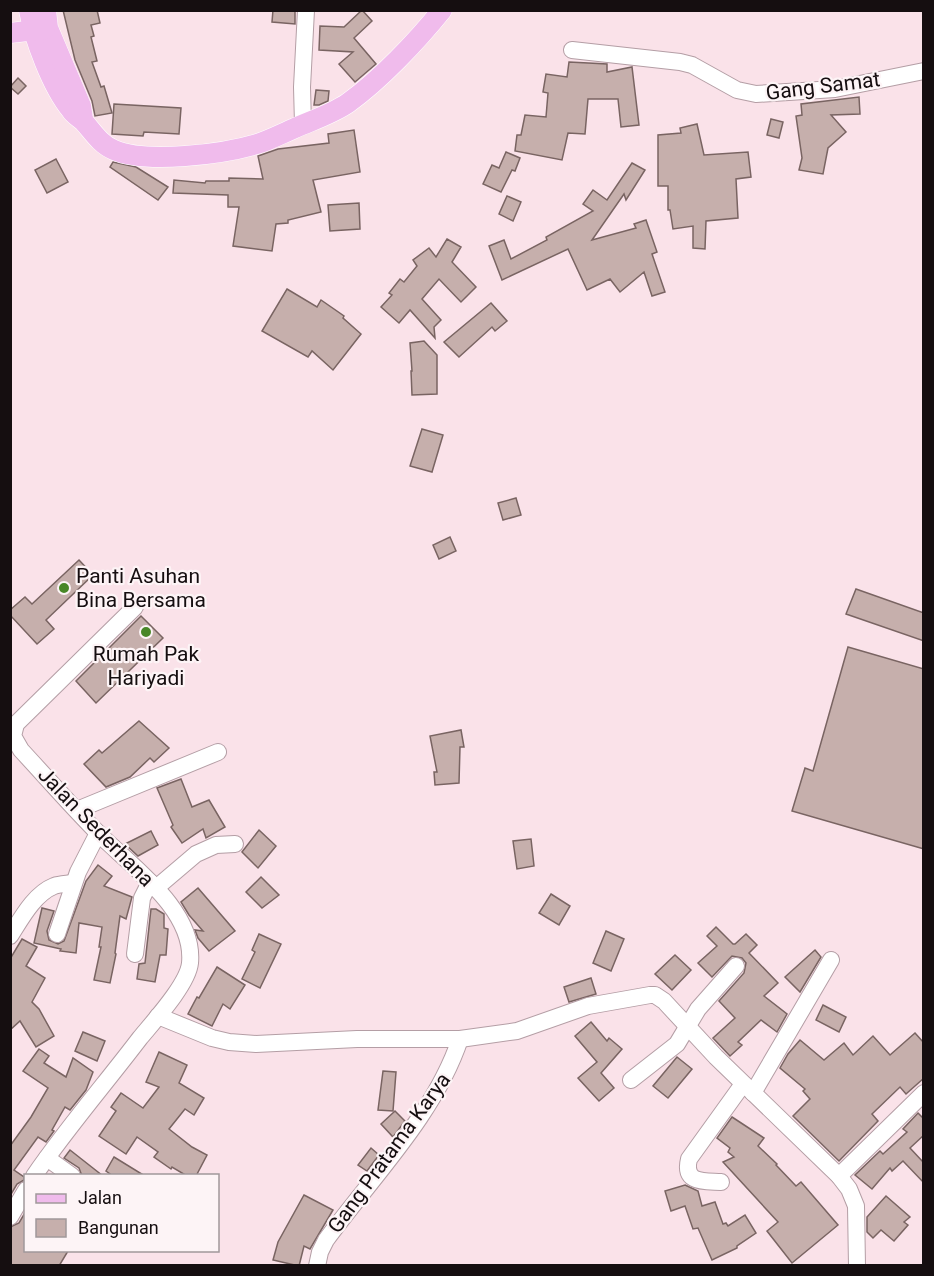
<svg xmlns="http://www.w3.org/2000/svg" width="934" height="1276" viewBox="0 0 934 1276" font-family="Roboto,sans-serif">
<rect width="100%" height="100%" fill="#fae2e9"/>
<g fill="#c6afac" stroke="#796462" stroke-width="1.5">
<path d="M63 10H97L100 23 91 25 94 36 91 37 97 61 92 62 101 87 104 86 112 113 95 116 92 101 75 60Z"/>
<path d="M273 10H295V24L272 22Z"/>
<path d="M362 10 372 21 354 38 376 64 355 82 339 64 353 52 319 50 320 26 344 27Z"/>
<path d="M569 62 607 64V72L632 67 639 125 621 127 618 99H588L585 134 568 133 562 160 515 151 517 135H521L525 115 546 117 548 93 543 92 546 74 567 77Z"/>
<path d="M18 78 26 86 18 94 10 87Z"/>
<path d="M316 90 329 91 328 101 319 105H314Z"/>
<path d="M859 97 860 114 831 115 846 132 828 148 823 174 799 170 802 158 796 116 802 115 801 104Z"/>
<path d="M114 104 181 108 179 134 144 132 143 136 112 134Z"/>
<path d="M771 119 783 122 779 138 767 135Z"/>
<path d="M697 124 704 155 748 152 751 177 736 179 738 218 706 221 705 249 693 248V226L673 229 670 210H668V186H658V135L681 133 680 128Z"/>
<path d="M354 130 360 172 313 180 321 212 288 220V223L276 224 272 251 233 246 239 207H228V195L173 193 174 180 205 183 206 181H229V178L263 179 258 156 278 149 329 143 328 134Z"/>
<path d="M506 152 520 158 515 171 512 170 501 192 483 184 492 165 499 168Z"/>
<path d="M56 159 68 182 47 193 35 170Z"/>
<path d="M113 162 136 167 168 187 158 200 110 167Z"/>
<path d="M632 163 645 170 626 200 624 194 592 240 636 228 634 224 646 220 657 252 652 254 665 292 652 296 644 272 620 292 610 279 587 290 568 249 502 280 489 246 504 240 511 259 547 240 546 237 593 211 583 204 593 190 607 200Z"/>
<path d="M507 196 521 202 513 221 499 214Z"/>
<path d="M359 203 360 229 330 231 328 205Z"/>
<path d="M447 239 461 247 452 262 476 287 461 302 439 279 422 299 441 320 434 327 435 338 410 310 399 323 381 307 392 295 389 293 400 279 404 282 417 266 413 260 429 248 436 257Z"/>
<path d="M287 289 317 307 321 300 344 316 343 318 361 334 333 370 312 351 308 357 262 331Z"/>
<path d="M491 303 507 321 495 331 492 327 459 357 444 342Z"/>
<path d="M424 341 437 355V394L412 395 411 371H412L410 343Z"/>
<path d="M422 429 443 435 432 472 410 466Z"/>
<path d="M516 498 521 515 503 520 498 503Z"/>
<path d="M450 537 456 551 439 559 433 545Z"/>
<path d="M79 560 93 575 46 620 54 629 37 644 10 615V610L25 597 32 604Z"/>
<path d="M856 589 924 613V641L846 614Z"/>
<path d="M141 616 163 638 96 703 76 681Z"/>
<path d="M848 647 924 669V849L792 811 805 768 813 771Z"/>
<path d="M139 721 169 748 154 762 150 758 130 777 106 787 84 764 99 750 102 753Z"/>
<path d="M461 730 464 747H460L459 783 435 785 434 772H437L430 736Z"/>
<path d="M181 779 192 807 209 800 225 827 206 838 203 829 182 843 171 827 173 825 157 788Z"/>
<path d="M259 830 276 846 258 868 242 852Z"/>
<path d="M151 831 158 845 138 856 125 844Z"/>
<path d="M531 839 534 866 517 869 513 841Z"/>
<path d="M98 865 112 876 104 886 132 897 126 919 120 916 115 953 116 954 110 983 94 980 101 947H99L102 927 79 923 76 953 60 951 61 949 34 943 42 908 54 911 47 931 49 940 58 944 64 941 86 881Z"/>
<path d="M261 877 279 895 262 908 246 892Z"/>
<path d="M198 888 235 931 209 951 198 938 195 930 203 931 189 915 181 902Z"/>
<path d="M551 894 570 906 559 925 539 913Z"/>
<path d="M151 909H156L164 914V928L168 929 166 955H160L155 982 137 979 139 964 145 963Z"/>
<path d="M716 927 733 944H735L746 934 757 945 749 953 778 983 764 996 787 1014 777 1032 761 1020 738 1042 742 1045 730 1056 713 1038 735 1018 719 1001 744 973 746 963 742 958 732 956 712 977 698 963 717 946 707 936Z"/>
<path d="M606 931 624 939 611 971 593 963Z"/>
<path d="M259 934 281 944 260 988 242 979 255 952 252 950Z"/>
<path d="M22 939 37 947 26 966 45 978 32 1002 39 1009 54 1036 36 1047 20 1021 10 1030V959Z"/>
<path d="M815 950 821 957 800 992 785 977Z"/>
<path d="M675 955 691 970 672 990 655 974Z"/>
<path d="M217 967 245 985 230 1009 223 1004 212 1026 188 1014 197 997 199 998Z"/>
<path d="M591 978 596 994 569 1002 564 987Z"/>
<path d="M823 1005 846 1017 839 1032 816 1020Z"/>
<path d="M591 1022 607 1041 609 1038 622 1049 601 1073 614 1088 599 1101 578 1078 597 1062 575 1036Z"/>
<path d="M83 1032 105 1041 97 1061 75 1051Z"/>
<path d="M915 1033 924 1043V1078L906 1094 900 1087 872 1114 878 1121 839 1161 793 1116 810 1099 803 1091 805 1089 780 1068 788 1054 800 1040 824 1060 844 1043 853 1055 873 1036 890 1055Z"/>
<path d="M39 1049 49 1056 44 1063 66 1077 73 1058 93 1072 86 1090 70 1110 65 1107 52 1130 54 1131 46 1142 38 1137 14 1170 24 1177V1180L17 1184 10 1196V1146L31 1117 48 1088 23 1071Z"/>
<path d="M159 1052 187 1065 179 1083 204 1098 194 1115 185 1109 169 1129 192 1147 207 1155 196 1176H187L172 1167 171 1169 154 1157 158 1152 137 1137 126 1154 99 1136 116 1111 111 1107 121 1093 143 1108 159 1087 146 1082Z"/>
<path d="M677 1057 692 1069 668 1098 653 1086Z"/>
<path d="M383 1071 396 1072 393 1111 378 1110Z"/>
<path d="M395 1111 405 1121 393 1137 381 1124Z"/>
<path d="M918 1113 924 1119V1135L910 1148 924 1163V1183L903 1161 892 1171 890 1168 872 1189 855 1175 880 1151 883 1154 907 1132 903 1129Z"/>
<path d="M732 1117 764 1138 758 1146 777 1164 776 1165 796 1186 801 1182 838 1225 792 1263 767 1231 778 1222 723 1162 734 1157 728 1152 730 1148 717 1138Z"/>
<path d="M371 1148 379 1155 367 1171 358 1165Z"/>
<path d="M70 1150 103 1176H82L79 1168 64 1158Z"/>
<path d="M114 1157 145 1176H113L106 1171Z"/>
<path d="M685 1185 698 1191 702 1206 715 1202 723 1224 726 1223 728 1226 745 1215 756 1233 737 1246V1248L712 1260 698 1228 693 1229 685 1206 671 1211 665 1191Z"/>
<path d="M304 1195 333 1210 310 1249 304 1246 299 1266 273 1260 278 1242Z"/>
<path d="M886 1196 910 1217 904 1222 908 1225 894 1241 881 1230 873 1238 867 1232V1217Z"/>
<path d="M26 1211V1251H68L59 1266H10V1227L19 1223Z"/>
</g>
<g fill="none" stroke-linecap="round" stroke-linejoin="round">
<g stroke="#b49ea5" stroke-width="18">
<g id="minor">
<path d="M572 50 680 62 692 65 737 90 756 94 835 89 924 71"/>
<path d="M303 124 302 87 306 10"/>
<path d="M77 810 218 752"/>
<path d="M156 888 196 854 216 845 235 844"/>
<path d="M57 934 78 872 98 833"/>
<path d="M10 936C21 919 34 894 54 886 60 884 67 884 73 883"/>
<path d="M135 954 142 898 150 882"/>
<path d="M158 1016 212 1038 229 1042 256 1044 357 1039H460L517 1031 588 1006 650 995H655L664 1001 716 1057 839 1176 849 1189 856 1206 857 1266"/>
<path d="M631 1080 677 1044 698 1009 736 966"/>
<path d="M753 1093 831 960"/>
<path d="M47 1158 72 1176"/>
<path d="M34 1176C67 1128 105 1084 140 1038 154 1021 188 984 190 963 195 910 132 867 99 834 72 807 47 778 21 750L13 736 16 724 135 607"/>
<path d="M839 1176 924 1093"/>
<path d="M721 1182C704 1181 683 1184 689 1159L743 1084"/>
<path d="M10 1217 26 1190"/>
<path d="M317 1266 320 1252 326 1240C372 1177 435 1114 460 1039"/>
</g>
</g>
<g stroke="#fff" stroke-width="21">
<g id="major">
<path d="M29 10C34 39 52 87 71 110 74 115 80 118 84 122 93 132 100 144 114 150 147 164 223 154 257 144 270 140 283 133 295 128 313 120 332 114 348 103 380 80 417 41 442 10"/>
<path d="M46 10 48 28 81 106 83 119"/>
<path d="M10 33 45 29"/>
</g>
</g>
<use href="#minor" stroke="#fff" stroke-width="16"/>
<use href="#major" stroke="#f0bbec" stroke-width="20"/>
</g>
<g fill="#488727" stroke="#fdf4f6" stroke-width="2">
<circle cx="64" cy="588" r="6"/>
<circle cx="146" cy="632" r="6"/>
</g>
<g text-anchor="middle" stroke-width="4.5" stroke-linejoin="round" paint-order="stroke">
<g font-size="21" fill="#150e10" stroke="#fdf4f6">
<text transform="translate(823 86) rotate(-7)" y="7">Gang Samat</text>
<text transform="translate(96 827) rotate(46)" y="7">Jalan Sederhana</text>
<text transform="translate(389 1153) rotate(-54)" y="7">Gang Pratama Karya</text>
</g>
<g font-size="21" fill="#150e10" stroke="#fdf4f6" text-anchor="start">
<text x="76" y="583">Panti Asuhan<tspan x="76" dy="24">Bina Bersama</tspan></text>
<text x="146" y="661" text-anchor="middle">Rumah Pak<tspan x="146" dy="24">Hariyadi</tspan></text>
</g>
</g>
<rect width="934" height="1276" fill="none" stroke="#150e10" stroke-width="24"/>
<rect x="24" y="1174" width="195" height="78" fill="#fdf4f6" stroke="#a0989a" stroke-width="1.5"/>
<rect x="36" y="1194" width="30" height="9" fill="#f0bbec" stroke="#a0989a" stroke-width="1.5"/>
<text x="78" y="1204" font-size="18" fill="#150e10">Jalan</text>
<rect x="36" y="1219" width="30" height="18" fill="#c6afac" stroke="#a0989a" stroke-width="1.5"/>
<text x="78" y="1234" font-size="18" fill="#150e10">Bangunan</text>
</svg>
